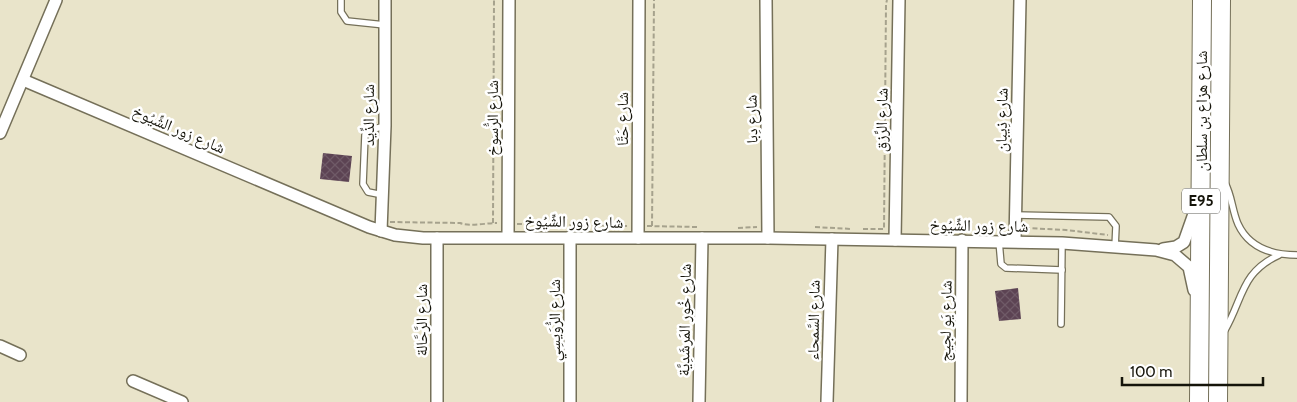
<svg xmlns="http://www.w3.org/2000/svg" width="1297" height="402" viewBox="0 0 1297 402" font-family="Cabin,'Noto Naskh Arabic',sans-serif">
<defs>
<pattern id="building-cross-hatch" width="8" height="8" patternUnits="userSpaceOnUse" patternTransform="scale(1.25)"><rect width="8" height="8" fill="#5c4353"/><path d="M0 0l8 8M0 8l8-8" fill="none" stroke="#6f5a67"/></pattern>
</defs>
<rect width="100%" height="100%" fill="#e9e4ca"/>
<g fill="url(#building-cross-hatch)">
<path d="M323 153 352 156 349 182 320 179Z"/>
<path d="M1018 288 1021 319 999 321 995 291Z"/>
</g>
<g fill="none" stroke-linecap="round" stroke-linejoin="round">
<g stroke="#757059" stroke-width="8">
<g id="service">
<path d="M341 0V12L347 21 385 25"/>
<path d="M1225 183C1232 196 1232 210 1238 224 1249 248 1273 255 1297 255"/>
<path d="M383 195 368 192 363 184 365 135 370 130 385 126"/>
<path d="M1015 215 1109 217 1116 226 1115 248"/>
<path d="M999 241 1001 264 1006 268 1062 270"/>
<path d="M1061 324 1062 243"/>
<path d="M1225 330C1243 299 1241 272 1279 255"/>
</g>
</g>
<g stroke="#757059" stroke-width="14">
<g id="minor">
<path d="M766 0 768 238"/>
<path d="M23 80 369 227 395 235 423 238H768L1062 243 1156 250 1175 255 1189 267 1194 290"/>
<path d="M0 133 56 0"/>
<path d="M381 231 385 126V0"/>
<path d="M508 237 509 0"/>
<path d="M638 238 639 0"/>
<path d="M895 240 899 0"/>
<path d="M1015 241 1020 0"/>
<path d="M1163 249 1176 247 1184 242 1196 208"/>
<path d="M0 346 20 355"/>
<path d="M133 381 182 402"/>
<path d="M437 402V238"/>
<path d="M570 402V237"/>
<path d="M699 402 702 238"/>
<path d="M827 402 832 239"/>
<path d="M961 402 962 240"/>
</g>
</g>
<g stroke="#757059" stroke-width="20">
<g id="primary">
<path d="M1199 402 1202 0"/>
<path d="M1218 402 1221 0"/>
</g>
</g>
<g stroke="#a6a28d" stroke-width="2" stroke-dasharray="5 2.5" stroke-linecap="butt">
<path d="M390 222 460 223C471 227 485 223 497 223"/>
<path d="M493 223 494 0"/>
<path d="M517 224 627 226"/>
<path d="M647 226 697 227"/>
<path d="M652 226 654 0"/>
<path d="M815 227 852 229"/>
<path d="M738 228 757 227"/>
<path d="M1025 228 1066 230 1108 235"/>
<path d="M863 229H884L886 4 887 0"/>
</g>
<use href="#service" stroke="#fff" stroke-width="5.5"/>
<use href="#minor" stroke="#fff" stroke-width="11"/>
<use href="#primary" stroke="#fff" stroke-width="18"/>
</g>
<g text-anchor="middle" stroke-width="5" stroke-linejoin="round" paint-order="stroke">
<rect fill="#fff" stroke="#5b5a54" stroke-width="1" x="1182" y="188.5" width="38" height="25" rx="4"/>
<g font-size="15" font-weight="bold" fill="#15140a">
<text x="1201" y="206">E95</text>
</g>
<g font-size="16" fill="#15140a" stroke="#fff">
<text transform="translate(1201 111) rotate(-90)" y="6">شارع هزاع بن سلطان</text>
<text transform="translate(368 115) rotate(-90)" y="6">شارع الذِّيد</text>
<text transform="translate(492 118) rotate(-90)" y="6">شارع الرُّسوخ</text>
<text transform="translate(622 119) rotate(-90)" y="6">شارع حَتَّا</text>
<text transform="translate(751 119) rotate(-91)" y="6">شارع دِبا</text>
<text transform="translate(881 120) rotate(-89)" y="6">شارع الرِّزق</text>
<text transform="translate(1001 120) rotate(-89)" y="6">شارع ذِيبان</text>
<text transform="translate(179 129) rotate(23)" y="6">شارع زور الشِّيُوخ</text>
<text transform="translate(574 221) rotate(1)" y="6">شارع زور الشِّيُوخ</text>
<text transform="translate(979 225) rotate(1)" y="6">شارع زور الشِّيُوخ</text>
<text transform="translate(421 320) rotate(-90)" y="6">شارع الرَّحَّالة</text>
<text transform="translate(554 320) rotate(-90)" y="6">شارع الرُّوَيسِي</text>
<text transform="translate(684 320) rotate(-89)" y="6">شارع خُور المَرشَدِيَّة</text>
<text transform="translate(813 320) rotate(-89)" y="6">شارع السَّمحاء</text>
<text transform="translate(945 321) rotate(-89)" y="6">شارع يَو لجيج</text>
</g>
</g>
<path d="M1122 377v8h141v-8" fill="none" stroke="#15140a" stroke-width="2.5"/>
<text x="1130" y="377" font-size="15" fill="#15140a" stroke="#ffffff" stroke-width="4" paint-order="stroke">100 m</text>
</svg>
